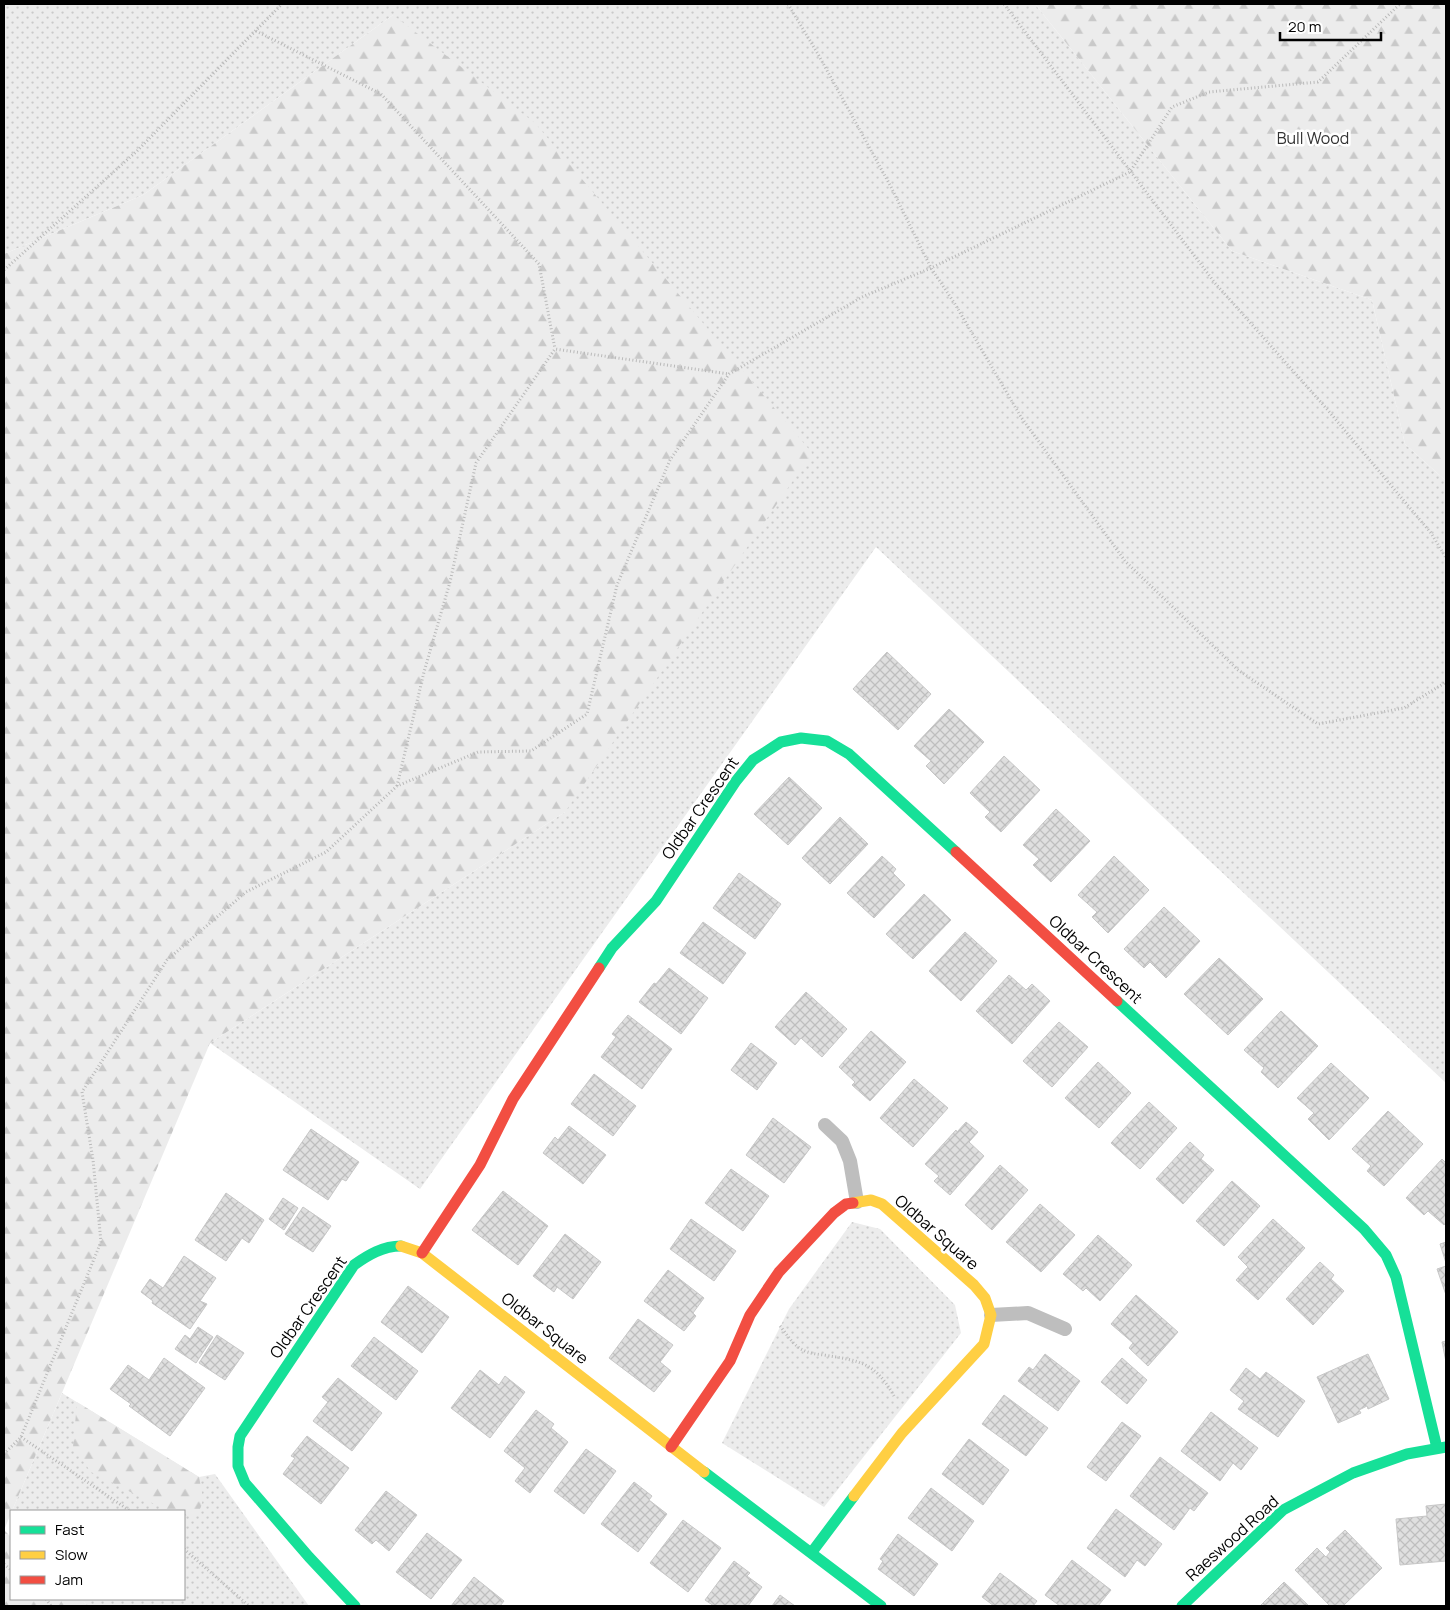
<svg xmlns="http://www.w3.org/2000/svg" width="1450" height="1610" viewBox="0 0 1450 1610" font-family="Manrope,sans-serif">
<defs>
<pattern id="grass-dots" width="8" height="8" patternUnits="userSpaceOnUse" patternTransform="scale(1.25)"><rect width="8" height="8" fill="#ececec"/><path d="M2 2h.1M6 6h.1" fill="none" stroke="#c9c9c9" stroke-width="1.8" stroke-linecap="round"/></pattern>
<pattern id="forest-firs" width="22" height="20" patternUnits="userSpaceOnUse" patternTransform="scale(1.25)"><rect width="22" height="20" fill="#ececec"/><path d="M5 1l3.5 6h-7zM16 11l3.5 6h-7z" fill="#c9c9c9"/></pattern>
<pattern id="building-cross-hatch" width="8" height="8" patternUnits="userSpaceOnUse" patternTransform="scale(1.25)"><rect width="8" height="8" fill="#dfdfdf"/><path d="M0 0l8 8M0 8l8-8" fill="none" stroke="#bebebe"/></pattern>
</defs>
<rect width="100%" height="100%" fill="#fff"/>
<g fill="url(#grass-dots)">
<path d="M4 4H1035L1232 251 1372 300 1405 444 1446 481V1083L876 547 420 1189 210 1043 565 812 393 15 143 195 4 254Z"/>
<path d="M852 1222 880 1229 955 1305 961 1333 824 1507 722 1443 789 1309Z"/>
<path d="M62 1393 199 1477 215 1474 309 1606H89L80 1599H184V1511H12Z"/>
</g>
<g fill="url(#forest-firs)">
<path d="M1035 4H1446V481L1405 444 1372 300 1232 251Z"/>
<path d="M393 15 535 123 812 453 565 812 210 1043 4 1530 11 1537V1599H80L89 1606H4V254L143 195Z"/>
<path d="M77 1402 199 1477C202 1494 207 1504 194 1517L184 1515V1511L166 1510 91 1472 73 1447Z"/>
</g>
<g fill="url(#building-cross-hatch)" stroke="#c7c7c7">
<path d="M887 652 931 694 898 730 853 689Z"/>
<path d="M949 709 984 742 944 784 926 766 931 761 914 746Z"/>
<path d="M1004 756 1040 790 1001 832 985 817 990 812 970 793Z"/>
<path d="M789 777 822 808 788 845 754 814Z"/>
<path d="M1056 809 1090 841 1051 882 1033 865 1039 859 1023 845Z"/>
<path d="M840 817 868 844 830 884 802 858Z"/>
<path d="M882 856 896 869 893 873 905 885 874 918 847 893Z"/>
<path d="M1114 856 1149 890 1108 933 1092 917 1097 912 1078 895Z"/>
<path d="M739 873 781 904 755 939 713 908Z"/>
<path d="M924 894 951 920 913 959 886 934Z"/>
<path d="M1164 907 1200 941 1166 978 1150 962 1144 968 1124 949Z"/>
<path d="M703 922 746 953 723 984 680 953Z"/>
<path d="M965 932 997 961 961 1001 929 971Z"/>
<path d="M1219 958 1263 999 1228 1035 1184 994Z"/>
<path d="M669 968 708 998 681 1034 639 1002 654 983 656 984Z"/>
<path d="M1009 975 1026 990 1032 984 1050 1001 1012 1044 976 1011Z"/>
<path d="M806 992 847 1029 822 1057 801 1038 795 1045 775 1027Z"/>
<path d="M1281 1011 1318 1046 1278 1088 1261 1072 1264 1068 1244 1050Z"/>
<path d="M628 1015 672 1049 642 1089 601 1057 616 1037 612 1034Z"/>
<path d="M1059 1022 1088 1047 1052 1087 1023 1061Z"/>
<path d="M871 1031 906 1062 870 1101 852 1085 855 1082 839 1067Z"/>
<path d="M751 1043 777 1063 757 1090 731 1070Z"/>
<path d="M1098 1062 1131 1093 1099 1128 1065 1098Z"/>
<path d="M1331 1063 1369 1098 1329 1140 1308 1119 1314 1113 1297 1098Z"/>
<path d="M594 1074 636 1106 613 1136 571 1104Z"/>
<path d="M914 1079 948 1108 913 1147 880 1118Z"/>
<path d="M1149 1102 1177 1128 1140 1169 1111 1143Z"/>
<path d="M1388 1111 1423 1144 1384 1186 1367 1171 1371 1166 1352 1149Z"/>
<path d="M773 1118 811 1147 784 1183 746 1155Z"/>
<path d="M966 1122 978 1132 969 1142 984 1156 950 1195 934 1181 939 1176 925 1164 956 1130 957 1132Z"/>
<path d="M569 1126 606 1155 583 1184 543 1153 555 1137 558 1140Z"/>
<path d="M311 1129 359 1162 346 1181 342 1179 328 1200 283 1170Z"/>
<path d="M1190 1142 1204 1155 1201 1159 1214 1170 1183 1204 1156 1179Z"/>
<path d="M1442 1159 1446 1163V1223L1444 1225 1428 1211 1424 1215 1406 1198Z"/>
<path d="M1000 1165 1028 1190 992 1230 965 1205Z"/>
<path d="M731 1169 769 1196 743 1231 705 1203Z"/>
<path d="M1232 1181 1260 1206 1224 1246 1196 1221Z"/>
<path d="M503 1191 548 1226 518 1265 472 1230Z"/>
<path d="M226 1193 264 1220 249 1243 242 1238 226 1261 195 1240Z"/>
<path d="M283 1198 298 1208 284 1230 269 1219Z"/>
<path d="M1040 1204 1075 1235 1041 1272 1006 1242Z"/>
<path d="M303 1207 331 1226 313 1252 285 1234Z"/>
<path d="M691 1219 736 1251 714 1281 670 1249Z"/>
<path d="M1273 1219 1305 1248 1258 1300 1236 1280 1248 1267 1238 1257Z"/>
<path d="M565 1234 601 1262 573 1299 557 1287 554 1292 533 1276Z"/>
<path d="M1098 1235 1132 1265 1100 1301 1086 1288 1083 1291 1063 1274Z"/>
<path d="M1446 1242V1263L1440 1244Z"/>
<path d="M184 1256 216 1278 200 1301 207 1304 190 1329 152 1303 153 1301 141 1292 150 1279 163 1288Z"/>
<path d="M1320 1262 1334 1275 1331 1279 1344 1291 1313 1325 1286 1299Z"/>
<path d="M1446 1266V1295L1437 1269Z"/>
<path d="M668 1270 704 1298 693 1313 696 1316 684 1331 644 1301Z"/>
<path d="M408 1286 449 1317 422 1353 381 1322Z"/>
<path d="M1136 1295 1178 1332 1148 1366 1129 1348 1133 1343 1111 1324Z"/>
<path d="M638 1319 673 1345 660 1362 671 1371 654 1392 609 1358Z"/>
<path d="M198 1327 213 1337 196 1363 175 1349 185 1335 190 1339Z"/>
<path d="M217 1335 244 1353 225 1380 199 1363Z"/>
<path d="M374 1337 418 1371 396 1400 351 1366Z"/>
<path d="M1446 1341V1362L1442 1342Z"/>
<path d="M1045 1354 1080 1381 1058 1411 1018 1381 1029 1367 1033 1370Z"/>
<path d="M1368 1354 1389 1399 1368 1409 1367 1406 1359 1410 1361 1413 1338 1423 1317 1377Z"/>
<path d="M164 1358 205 1388 170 1436 129 1406 131 1404 110 1389 128 1365 149 1380Z"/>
<path d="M1122 1358 1147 1380 1127 1404 1101 1382Z"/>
<path d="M1246 1368 1260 1379 1266 1372 1305 1401 1278 1437 1238 1409 1244 1401 1230 1390Z"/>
<path d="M480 1370 499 1385 505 1376 525 1392 490 1438 451 1408Z"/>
<path d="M338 1378 382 1413 352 1451 313 1421 328 1402 322 1397Z"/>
<path d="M1004 1395 1048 1428 1026 1456 982 1424Z"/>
<path d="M536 1410 554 1424 551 1428 568 1442 530 1493 515 1481 525 1468 504 1451Z"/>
<path d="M1211 1412 1258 1448 1241 1470 1233 1463 1220 1481 1181 1451Z"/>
<path d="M1122 1422 1141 1436 1106 1481 1087 1467Z"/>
<path d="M307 1436 349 1468 321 1504 283 1474 295 1458 291 1456Z"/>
<path d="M969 1439 1009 1470 983 1505 942 1474Z"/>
<path d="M586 1449 616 1471 584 1514 554 1491Z"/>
<path d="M1160 1457 1208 1493 1194 1511 1190 1508 1174 1530 1130 1496Z"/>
<path d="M634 1482 652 1496 649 1500 667 1514 638 1552 601 1524Z"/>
<path d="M931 1488 974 1521 952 1551 908 1518Z"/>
<path d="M386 1491 417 1515 389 1551 376 1540 372 1544 355 1530Z"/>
<path d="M1446 1504V1561L1400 1565 1396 1519 1427 1516 1426 1506Z"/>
<path d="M1116 1509 1162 1544 1145 1566 1137 1560 1125 1577 1087 1548Z"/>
<path d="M683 1520 721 1548 688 1592 650 1563Z"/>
<path d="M1345 1530 1382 1568 1343 1606H1330L1295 1570 1317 1548 1326 1557 1330 1552 1326 1548Z"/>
<path d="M427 1533 462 1560 431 1599 396 1572Z"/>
<path d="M898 1534 938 1564 914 1596 878 1569 883 1561 880 1559Z"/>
<path d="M1072 1560 1111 1590 1098 1606H1060L1045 1595Z"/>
<path d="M734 1561 750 1573 747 1576 762 1587 748 1606H714L705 1600Z"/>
<path d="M1000 1573 1037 1601 1033 1606H994L982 1597Z"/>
<path d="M474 1577 504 1601 500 1606H451Z"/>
<path d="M1284 1582 1309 1606H1260Z"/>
<path d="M780 1595 795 1606H772Z"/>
</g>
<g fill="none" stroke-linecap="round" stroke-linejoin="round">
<g stroke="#b9b9b9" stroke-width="3" stroke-dasharray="1 2.5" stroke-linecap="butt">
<path d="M788 4 818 54 890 185 931 268 955 304 1021 417 1125 561 1238 670 1318 724 1404 708 1446 682"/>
<path d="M1004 4 1215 283 1326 408 1431 533 1446 558"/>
<path d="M256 31 381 94 539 264 555 349"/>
<path d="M4 270 137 151 282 4"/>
<path d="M397 786 424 672 450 582 476 463 555 349 729 374"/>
<path d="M780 1326C786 1333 791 1342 798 1347 806 1353 815 1354 824 1355 860 1361 875 1362 894 1396"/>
<path d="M21 1437 130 1511"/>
<path d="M4 1454 21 1437 101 1242 93 1160 82 1092 167 960 246 892 326 852 397 786 478 752 531 751 587 714 617 585 670 460 729 374 862 297 931 268 1130 172 1172 107 1209 92 1318 82 1400 4"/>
<path d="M184 1549 249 1606"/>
<path d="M4 1564 11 1570"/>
<path d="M46 1599 51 1606"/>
</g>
<g stroke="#bebebe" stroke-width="14">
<path d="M825 1125 842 1141 850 1161 857 1202"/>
<path d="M991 1315 1028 1313 1065 1329"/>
</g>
<g stroke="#16e098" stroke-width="11">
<path d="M599 968 612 948 656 901 736 781 753 760 781 742 801 738 827 741 849 754 956 852"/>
<path d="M1117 1001 1364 1229 1386 1255 1396 1277 1437 1448"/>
<path d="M704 1472 881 1606"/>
<path d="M812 1552 854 1496"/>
<path d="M355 1606 309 1557 245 1483 238 1466V1447L240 1436 354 1265C368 1255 383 1246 401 1246"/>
<path d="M1182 1606 1283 1510 1353 1473 1407 1454 1446 1447"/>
</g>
<g stroke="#ffcf43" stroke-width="11">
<path d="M853 1203 871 1200 882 1204 974 1285 985 1298 991 1315 984 1344 902 1433 854 1496"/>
<path d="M401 1246 422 1253 704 1472"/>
</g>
<g stroke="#f24e42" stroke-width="11">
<path d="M956 852 1117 1001"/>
<path d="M422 1253 480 1165 513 1099 599 968"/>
<path d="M671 1447 730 1361 750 1315 779 1272 834 1213 846 1204 853 1203"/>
</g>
</g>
<g text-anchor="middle" stroke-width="5" stroke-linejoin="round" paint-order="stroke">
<g font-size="16" fill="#333" stroke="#fff">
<text x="1313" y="144">Bull Wood</text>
</g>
<g font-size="16" fill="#000" stroke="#fff">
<text transform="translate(700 808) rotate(-55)" y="6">Oldbar Crescent</text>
<text transform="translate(1096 959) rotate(43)" y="6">Oldbar Crescent</text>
<text transform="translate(937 1232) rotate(41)" y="6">Oldbar Square</text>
<text transform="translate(308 1307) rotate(-55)" y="6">Oldbar Crescent</text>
<text transform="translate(545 1328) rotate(38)" y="6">Oldbar Square</text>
<text transform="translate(1232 1538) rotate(-42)" y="6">Raeswood Road</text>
</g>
</g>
<rect width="1450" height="1610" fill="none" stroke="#000000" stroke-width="10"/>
<rect x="10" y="1510" width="175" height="90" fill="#ffffff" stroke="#999999"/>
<rect x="20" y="1526" width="25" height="8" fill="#16e098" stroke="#999999"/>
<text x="55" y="1535" font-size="15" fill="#000000">Fast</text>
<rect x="20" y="1551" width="25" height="8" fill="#ffcf43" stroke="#999999"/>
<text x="55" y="1560" font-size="15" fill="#000000">Slow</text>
<rect x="20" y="1576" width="25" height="8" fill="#f24e42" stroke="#999999"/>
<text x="55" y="1585" font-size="15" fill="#000000">Jam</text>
<path d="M1280 32v8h101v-8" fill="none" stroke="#000000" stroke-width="2.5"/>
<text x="1288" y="32" font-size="15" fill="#000000" stroke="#ffffff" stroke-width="4" paint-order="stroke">20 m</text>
</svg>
